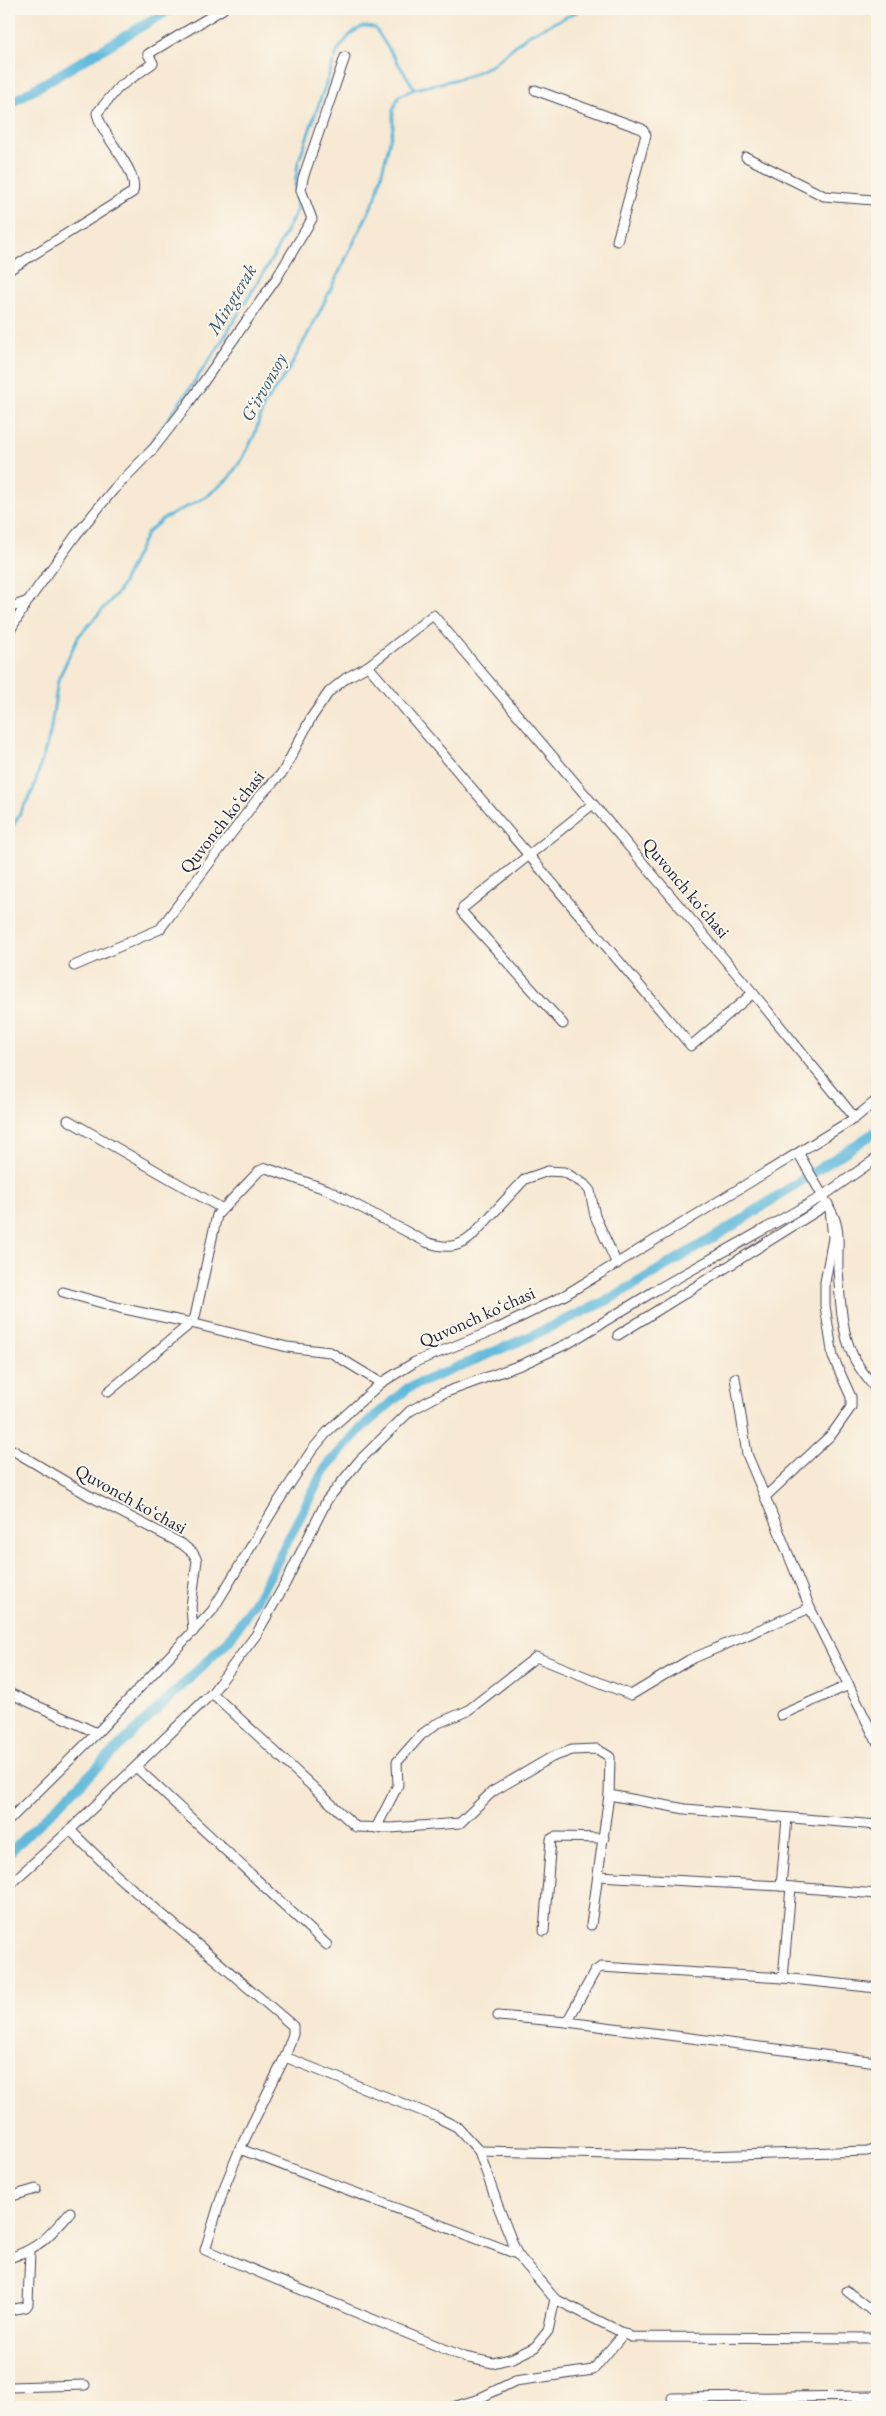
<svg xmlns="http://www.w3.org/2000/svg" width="886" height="2416" viewBox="0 0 886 2416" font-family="'EB Garamond',serif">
<rect width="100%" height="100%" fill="#fbf7ec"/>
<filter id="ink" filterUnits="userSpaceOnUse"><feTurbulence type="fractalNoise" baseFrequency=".02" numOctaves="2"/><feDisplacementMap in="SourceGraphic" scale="10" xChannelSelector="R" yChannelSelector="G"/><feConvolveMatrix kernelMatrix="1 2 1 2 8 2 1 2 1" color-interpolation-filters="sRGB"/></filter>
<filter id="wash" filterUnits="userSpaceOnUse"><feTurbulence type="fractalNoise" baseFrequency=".0096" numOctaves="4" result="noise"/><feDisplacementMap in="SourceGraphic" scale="20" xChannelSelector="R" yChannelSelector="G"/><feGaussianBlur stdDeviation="1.12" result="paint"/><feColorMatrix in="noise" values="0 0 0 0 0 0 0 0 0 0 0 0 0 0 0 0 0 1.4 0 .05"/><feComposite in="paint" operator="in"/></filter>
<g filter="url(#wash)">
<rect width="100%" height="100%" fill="#f7e9d3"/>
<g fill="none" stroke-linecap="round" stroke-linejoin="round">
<g stroke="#5eb9db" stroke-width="3">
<path d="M136 460 152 442 217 349 273 257 297 210 295 186 298 163 337 52C345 40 359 20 375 28L415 89"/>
<path d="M9 833 33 790 50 734 58 680 78 637 119 591 147 533 163 519 206 497 228 479 243 458 254 436 264 405 288 371 317 317 376 197 393 128V110L399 96 415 89 466 77 492 65 528 35 583 9"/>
</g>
<g stroke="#5eb9db" stroke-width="10">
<path d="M9 104 171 9"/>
<path d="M9 1853 229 1640 261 1592 324 1470 359 1430 408 1388 529 1337 608 1300 726 1230 877 1131"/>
</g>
</g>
</g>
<g filter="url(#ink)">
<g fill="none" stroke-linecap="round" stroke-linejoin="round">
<g stroke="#424052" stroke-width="11">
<g id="minor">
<path d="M535 90 642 129 646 135 617 241"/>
<path d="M746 157 824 196 873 200 877 203"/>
<path d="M9 270 133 192C139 169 102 138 97 113L119 87 153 63 148 54 223 9"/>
<path d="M9 608 28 601"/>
<path d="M9 632 28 601 76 535 114 489 154 448 188 404 276 279 312 219 301 190 303 178 345 57"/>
<path d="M368 666 691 1046 753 993"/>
<path d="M74 966 160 929 258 798 283 772 311 718 329 692 346 678 368 666 433 615 753 993 855 1118"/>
<path d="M563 1024 462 912 463 908 593 804"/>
<path d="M68 1120 221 1208"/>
<path d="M799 1154 830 1209 833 1238 825 1282V1306L833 1357 851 1397V1407L832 1434 765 1497 810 1608 877 1742"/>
<path d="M830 1209C842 1229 837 1247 838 1269 840 1296 841 1331 853 1356 859 1369 869 1380 877 1391"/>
<path d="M63 1292 120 1308 191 1323 195 1317 217 1215 259 1171 266 1168 328 1190 426 1242C443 1248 457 1249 471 1237L525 1179 548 1171 564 1172 584 1184 590 1191 595 1216 617 1264"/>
<path d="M618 1335 828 1204"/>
<path d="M735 1378 747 1454 765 1497"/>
<path d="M108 1392 191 1323 287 1347 330 1352 381 1383"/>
<path d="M9 1448 88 1495 182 1544 193 1553 197 1560 191 1607 193 1632"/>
<path d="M9 1693 97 1733"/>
<path d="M212 1693 356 1827 391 1828 460 1823 492 1792 552 1757 572 1750 597 1749 610 1757 609 1795 591 1925"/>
<path d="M781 1715 849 1685"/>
<path d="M136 1767 327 1945"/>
<path d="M609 1795 685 1809 877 1825"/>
<path d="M9 1820 97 1733 212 1611 278 1502 312 1450 329 1430 381 1383 415 1362 497 1329 565 1295 855 1118 877 1100"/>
<path d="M376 1828 398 1785 397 1762 421 1735 436 1724 467 1711 536 1657 631 1695 689 1660 810 1608"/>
<path d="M70 1830 116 1875 293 2026V2034L285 2057 437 2117 457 2127 479 2151 498 2206 517 2254 555 2299 548 2331 535 2347 513 2358 493 2363 464 2357 205 2250 224 2188 240 2149 285 2057"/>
<path d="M598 1876 781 1886 877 1894"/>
<path d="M9 1885 70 1830 212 1693 256 1635 285 1584 327 1500 359 1461 410 1411 441 1394 523 1364 569 1343 656 1290 823 1196 877 1158"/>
<path d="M781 1886 787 1818"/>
<path d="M544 1931 551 1839 555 1837 604 1838"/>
<path d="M783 1978 791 1887"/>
<path d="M498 2016 567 2022 877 2062"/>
<path d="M567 2022 595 1971 601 1967 783 1978 877 1988"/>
<path d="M240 2149 517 2254"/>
<path d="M479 2151 704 2156 867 2151 877 2148"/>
<path d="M9 2197 36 2189"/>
<path d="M9 2258C40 2248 49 2236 70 2212"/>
<path d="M847 2291 877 2315"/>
<path d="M555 2299 631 2337 877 2338"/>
<path d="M9 2310 26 2307 28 2304 30 2251"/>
<path d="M9 2387 85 2385"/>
<path d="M672 2398 877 2396"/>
<path d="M453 2407 476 2400 515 2381 593 2370 624 2333"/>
</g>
</g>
<use href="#minor" stroke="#fff" stroke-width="9"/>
</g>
</g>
<g text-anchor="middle" stroke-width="4" stroke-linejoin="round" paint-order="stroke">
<g font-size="18" fill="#22223b" stroke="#fbf7ec">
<text transform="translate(222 822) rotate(-52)" y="6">Quvonch koʻchasi</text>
<text transform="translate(686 888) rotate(50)" y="6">Quvonch koʻchasi</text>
<text transform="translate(477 1317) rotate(-24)" y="6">Quvonch koʻchasi</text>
<text transform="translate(131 1499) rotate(29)" y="6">Quvonch koʻchasi</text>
</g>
<g font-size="19" font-style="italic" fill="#375773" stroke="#fbf7ec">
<text transform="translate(231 299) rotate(-59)" y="7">Mingterak</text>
<text transform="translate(263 387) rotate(-61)" y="7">G‘irvonsoy</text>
</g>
</g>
<rect width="886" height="2416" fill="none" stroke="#fbf7ec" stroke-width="30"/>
</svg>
